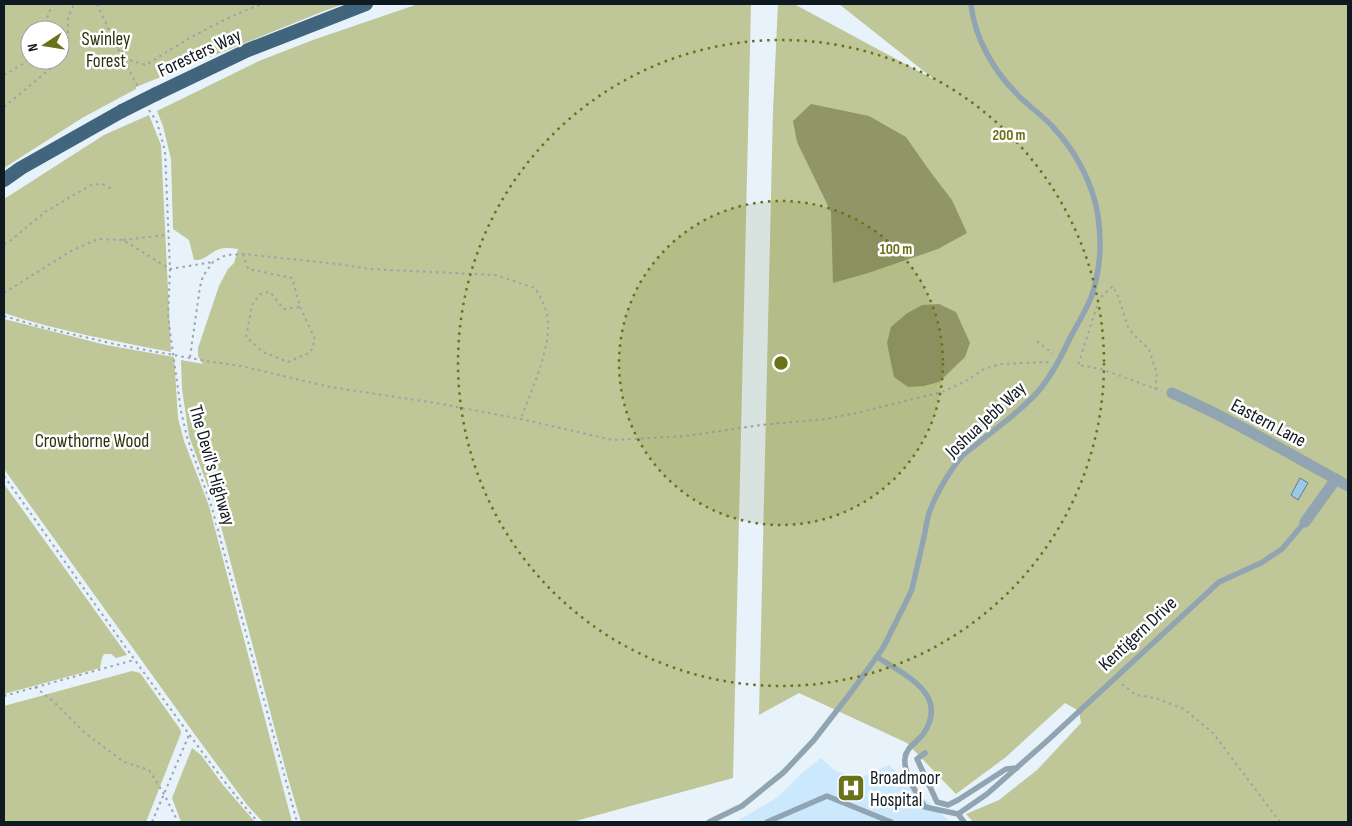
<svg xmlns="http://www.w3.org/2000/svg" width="1352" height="826" viewBox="0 0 1352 826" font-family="'Sofia Sans Condensed',sans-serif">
<rect width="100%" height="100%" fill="#e7f2fa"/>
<path fill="#cbe8fc" d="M821 758 834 770 858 779 889 765 950 822H736L778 797 802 773Z"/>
<g fill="#bfc698" fill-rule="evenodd">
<path d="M4 4H344L324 11 136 87V89L82 118 4 168ZM30 30H60V60H30Z"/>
<path d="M418 4H751L733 778 572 822H301L287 775 217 511 189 436 182 389 181 360 203 364 198 356V348L219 286 228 269 234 263 238 249C231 248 224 247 217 250 208 254 204 261 194 260L189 240 173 229 171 159 163 126 157 111 259 61 313 40Z"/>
<path d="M778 4H794L935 80 839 4H1348V822H973L966 814 999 800 1037 770 1081 723 1079 711 1065 703 1006 757 956 794 907 743 799 693 759 715 773 110Z"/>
<path d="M149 115 161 145 171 352C115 341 58 331 4 313V199L104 135Z"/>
<path d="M4 319 106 345 174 357 178 418 184 441 209 506 292 822H263L248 806 201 743 4 469Z"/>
<path d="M4 484 127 655 116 658 111 654H104L102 658 100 668 4 694Z"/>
<path d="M132 671 140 673 143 677 180 729 181 733 146 822H4V706Z"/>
<path d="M192 748 201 755 223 785 255 822H181L172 798Z"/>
</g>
<g fill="#909668">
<path d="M811 104 869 116 906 137 929 170 952 200 967 233 938 249 868 273 833 283 831 212 797 142 793 121Z"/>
<path d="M939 304 956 312 970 343 965 357 939 382 924 386 908 387 894 377 887 343 891 327 906 314 922 305Z"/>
</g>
<path fill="#9ac8e7" stroke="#607a8c" d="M1300 478 1308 483 1298 500 1291 495Z"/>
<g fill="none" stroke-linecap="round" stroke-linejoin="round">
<g stroke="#99a4ab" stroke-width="2" stroke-dasharray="2.5 4" stroke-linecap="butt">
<path d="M97 4 116 45"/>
<path d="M43 30 52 4"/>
<path d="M117 46 129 60 146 65C183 41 221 19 262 4"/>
<path d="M118 49 139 89"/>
<path d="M4 75 23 64 30 57"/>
<path d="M4 107 68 54V18L74 4"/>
<path d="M149 110 157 122 165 151 170 269 168 317 181 411 187 437 212 508 297 822"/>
<path d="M123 240 167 235"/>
<path d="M4 244 11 240 45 212 91 185 102 184 112 189"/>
<path d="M243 254 248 269 292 278 300 307 315 339 311 352 288 362 263 352 246 337 252 305 260 294 270 292 284 309 300 307"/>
<path d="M4 293 71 251 98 239 123 240 170 269 213 262"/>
<path d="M1101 297 1113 286 1118 296 1128 327 1134 335 1149 349 1157 374 1155 389"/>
<path d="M1097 306 1078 365 1101 369 1162 391"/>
<path d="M4 316 41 327 119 345 206 361 241 366 330 387 436 403 521 419 613 440 685 436 761 425 826 419 861 412 942 392 966 381 984 369 1001 364 1049 362"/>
<path d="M1037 341 1053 354"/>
<path d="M190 357 200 287 203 276 213 262 226 255 243 254 338 264 370 269 495 275 535 288C541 298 547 309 548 321 550 351 531 391 521 419"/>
<path d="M4 476C60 554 115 634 172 711 200 749 227 787 258 822"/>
<path d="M1122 684 1136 695 1155 698 1184 709 1213 733 1280 822"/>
<path d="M35 687 54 702 85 733 124 762 149 770 164 794 178 822"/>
<path d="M4 696 134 660"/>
<path d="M152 822 189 735"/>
</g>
<g stroke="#91a4b1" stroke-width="5.5">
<path d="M877 657C905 675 949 694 924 733 918 742 906 747 905 758 903 773 917 794 925 807L958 814 964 822"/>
<path d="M925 753 917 759 937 802 948 805 958 800 1006 769 1017 768"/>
<path d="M958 814 987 794 1047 741 1219 582 1261 563 1282 549 1305 522"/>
<path d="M709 822 742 806 784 772 814 740 852 691 883 648 909 596 912 589C916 571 920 554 924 537 926 528 927 517 931 508 937 492 951 469 962 456 966 452 972 448 977 444 995 429 1015 415 1032 398 1049 381 1060 360 1070 338 1077 325 1085 312 1091 298 1100 272 1102 243 1098 216 1093 183 1075 150 1052 126 1041 114 1027 105 1016 93 993 70 974 36 971 4"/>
<path d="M767 822 827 796 891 822"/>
</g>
<g stroke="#91a4b1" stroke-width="11">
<path d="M1172 393C1233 420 1290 454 1348 486"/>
<path d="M1305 522 1336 479"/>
</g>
<g stroke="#41657c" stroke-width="14">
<path d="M156 94 248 50 366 4"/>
<path d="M4 180 21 168 122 111"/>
</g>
<path stroke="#41657c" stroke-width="14" d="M122 111 156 94"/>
</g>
<circle cx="781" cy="363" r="162" fill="#697119" fill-opacity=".12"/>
<g fill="none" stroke="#697119" stroke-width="2.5" stroke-dasharray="2.5 5">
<circle cx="781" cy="363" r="162"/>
<circle cx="781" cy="363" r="323"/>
</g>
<defs>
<g id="hospital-square" transform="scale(1.4375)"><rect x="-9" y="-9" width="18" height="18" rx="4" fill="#697119" stroke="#fff"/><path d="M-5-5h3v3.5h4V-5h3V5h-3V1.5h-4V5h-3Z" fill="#fff"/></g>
</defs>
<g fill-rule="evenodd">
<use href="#hospital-square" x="851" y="788"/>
</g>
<g text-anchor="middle" stroke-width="5" stroke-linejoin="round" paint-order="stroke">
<g font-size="19" fill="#2e320c" stroke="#fff">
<text x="106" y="45">Swinley<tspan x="106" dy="22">Forest</tspan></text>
<text x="92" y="447">Crowthorne Wood</text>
</g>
<g font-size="19" fill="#0f1920" stroke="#fff">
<text transform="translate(199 52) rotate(-25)" y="7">Foresters Way</text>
<text transform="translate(985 419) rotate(-43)" y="7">Joshua Jebb Way</text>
<text transform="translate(1269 422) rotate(28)" y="7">Eastern Lane</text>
<text transform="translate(213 465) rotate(74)" y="7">The Devil's Highway</text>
<text transform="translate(1137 633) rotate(-43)" y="7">Kentigern Drive</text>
</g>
<g font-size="19" fill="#0f1920" stroke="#fff" text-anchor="start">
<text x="870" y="784">Broadmoor<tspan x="870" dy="22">Hospital</tspan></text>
</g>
</g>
<circle cx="781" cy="363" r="8" fill="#697119" stroke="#fff" stroke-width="2.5"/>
<g font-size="15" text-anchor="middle" font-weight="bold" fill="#697119" stroke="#fff" stroke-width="5" stroke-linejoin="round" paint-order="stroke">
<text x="1009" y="140">200 m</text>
<text x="896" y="254">100 m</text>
</g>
<rect width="1352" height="826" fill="none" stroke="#0f1920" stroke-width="10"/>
<g transform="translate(45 45) rotate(258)"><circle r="24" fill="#ffffff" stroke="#9fa3a6"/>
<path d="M0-4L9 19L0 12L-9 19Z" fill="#697119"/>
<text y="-8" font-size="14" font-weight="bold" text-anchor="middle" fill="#0f1920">N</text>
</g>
</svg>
